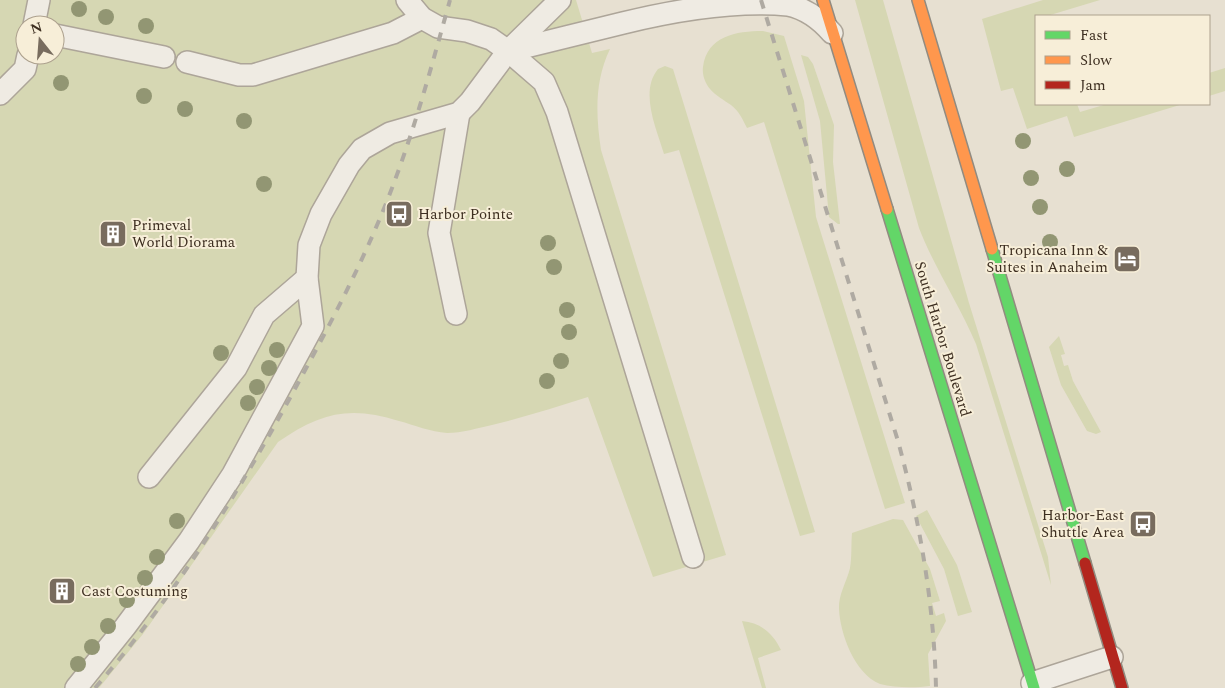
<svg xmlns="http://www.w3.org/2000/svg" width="1225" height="688" viewBox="0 0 1225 688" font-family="Spectral,serif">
<rect width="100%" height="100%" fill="#e7e0d1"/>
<g fill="#d6d7b3" fill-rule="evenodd">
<path d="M0 0H576L592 53 610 49C594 82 596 116 601 150L726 555 653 577 588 397C556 407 525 417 492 425 478 428 462 433 447 433 431 432 414 425 399 421 350 405 319 413 278 442L143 634 99 688H0ZM25 25H55V55H25Z"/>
<path d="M855 0H883L969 303 1048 557 1051 585 976 344C959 304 935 269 919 228Z"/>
<path d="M1043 0H1100L1047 16H1036V104H1077L1080 112 1107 104H1183L1074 137 1067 116 1027 129 1013 88 1001 91 982 19Z"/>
<path d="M763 31 784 36 804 101 816 217 905 503 885 509 764 122 747 128C743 120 739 111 731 105 724 100 716 96 710 89 705 83 702 75 703 67 707 36 736 31 763 31Z"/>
<path d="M801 55 808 57 813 64 834 125 833 162 840 224H838L829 217 820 121Z"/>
<path d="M665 66 673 69 815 532 800 536 679 150 664 154C657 130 639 92 658 69Z"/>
<path d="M1225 68V91L1209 96V73Z"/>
<path d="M1059 336 1065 354 1061 355 1064 366 1068 365 1073 381 1101 432 1096 434 1087 431 1061 385 1049 347Z"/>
<path d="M927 510 957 565 972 612 958 616 944 569 916 516Z"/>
<path d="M893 519 903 520 930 569 940 601 932 603 936 616 944 613 946 621 928 654 930 686C915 688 895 688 880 684 855 674 840 634 839 609 838 595 847 581 850 568 852 557 851 544 852 533Z"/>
<path d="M742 621C761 623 773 633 781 650L758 658 766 688H762Z"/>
</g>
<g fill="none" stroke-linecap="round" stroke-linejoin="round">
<g stroke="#ada599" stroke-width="24">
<g id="lane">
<path d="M407 0 422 18 438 27 467 31 491 39 508 51 544 82 557 112 693 557"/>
<path d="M34 25 39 0"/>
<path d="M55 35 164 57"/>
<path d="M509 51C547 42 585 32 623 23 676 10 734 0 788 5 807 9 820 19 832 33"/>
<path d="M187 62 239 75H253L393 33 422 18"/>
<path d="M0 94 25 69 28 55"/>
<path d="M456 314 439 233 459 113"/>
<path d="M149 477 236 368 264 315 307 278"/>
<path d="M1032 683 1112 657"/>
<path d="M76 688 125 627 189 541 233 474 313 326 307 278 309 245 321 214 349 165 362 149 390 133 459 113 470 102 508 51 560 0"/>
</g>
</g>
<g stroke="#928b80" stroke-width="14">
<g id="fast">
<path d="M887 209 1034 688"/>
<path d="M992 249 1085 563"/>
</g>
</g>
<g stroke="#928b80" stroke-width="14">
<g id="slow">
<path d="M823 0 887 209"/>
<path d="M918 0 992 249"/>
</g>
</g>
<g stroke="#928b80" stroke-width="14">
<path id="jam" d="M1085 563 1122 688"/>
</g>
<use href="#lane" stroke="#efebe3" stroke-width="21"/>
<use href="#fast" stroke="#63d668" stroke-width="11"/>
<use href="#slow" stroke="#ff974d" stroke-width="11"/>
<use href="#jam" stroke="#b3261e" stroke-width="11"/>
<g stroke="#afaaa2" stroke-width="4" stroke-dasharray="9 9" stroke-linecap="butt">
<path d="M761 0 898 441C920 522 934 604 936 688"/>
<path d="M95 688C175 596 239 492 297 385 333 319 369 251 395 180 417 121 433 61 450 0"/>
</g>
</g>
<g fill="#929673">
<circle cx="79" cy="9" r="8"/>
<circle cx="106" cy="17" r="8"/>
<circle cx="146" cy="26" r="8"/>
<circle cx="61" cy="83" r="8"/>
<circle cx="144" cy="96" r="8"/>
<circle cx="185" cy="109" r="8"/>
<circle cx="244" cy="121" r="8"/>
<circle cx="1023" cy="141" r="8"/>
<circle cx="1067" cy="169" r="8"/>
<circle cx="1031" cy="178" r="8"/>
<circle cx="264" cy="184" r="8"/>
<circle cx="1040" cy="207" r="8"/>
<circle cx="1050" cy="242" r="8"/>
<circle cx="548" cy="243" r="8"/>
<circle cx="554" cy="267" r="8"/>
<circle cx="567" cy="310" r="8"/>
<circle cx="569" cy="332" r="8"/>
<circle cx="277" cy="350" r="8"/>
<circle cx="221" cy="353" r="8"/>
<circle cx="561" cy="361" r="8"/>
<circle cx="269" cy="368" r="8"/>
<circle cx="547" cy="381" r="8"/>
<circle cx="257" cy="387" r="8"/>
<circle cx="248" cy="403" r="8"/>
<circle cx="177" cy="521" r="8"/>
<circle cx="157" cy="557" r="8"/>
<circle cx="145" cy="578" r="8"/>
<circle cx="127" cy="600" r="8"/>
<circle cx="108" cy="626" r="8"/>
<circle cx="92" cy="647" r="8"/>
<circle cx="78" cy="664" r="8"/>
</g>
<defs>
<g id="bus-square" transform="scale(1.4375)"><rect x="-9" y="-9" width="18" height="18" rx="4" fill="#786c5e" stroke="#f7eed8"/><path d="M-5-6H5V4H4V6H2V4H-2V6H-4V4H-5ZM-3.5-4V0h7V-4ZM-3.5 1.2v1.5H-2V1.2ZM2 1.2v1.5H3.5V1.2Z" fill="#fff"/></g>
<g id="building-square" transform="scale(1.4375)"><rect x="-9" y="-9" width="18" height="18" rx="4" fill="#786c5e" stroke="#f7eed8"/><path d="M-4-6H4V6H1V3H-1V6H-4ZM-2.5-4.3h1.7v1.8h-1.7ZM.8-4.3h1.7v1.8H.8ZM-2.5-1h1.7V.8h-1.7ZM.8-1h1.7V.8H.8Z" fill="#fff"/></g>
<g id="hotel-square" transform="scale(1.4375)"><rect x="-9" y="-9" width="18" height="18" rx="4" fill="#786c5e" stroke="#f7eed8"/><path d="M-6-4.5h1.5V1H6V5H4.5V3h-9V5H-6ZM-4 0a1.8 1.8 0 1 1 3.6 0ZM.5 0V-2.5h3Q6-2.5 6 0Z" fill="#fff"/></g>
</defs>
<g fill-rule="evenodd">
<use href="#bus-square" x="399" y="214"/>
<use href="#building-square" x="113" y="234"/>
<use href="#hotel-square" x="1127" y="259"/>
<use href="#bus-square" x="1143" y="524"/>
<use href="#building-square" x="62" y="591"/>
</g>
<g text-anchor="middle" stroke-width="4" stroke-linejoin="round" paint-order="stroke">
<g font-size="15" fill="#3d2e20" stroke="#f7eed8" text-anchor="start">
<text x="418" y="219">Harbor Pointe</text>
<text x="132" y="230">Primeval<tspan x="132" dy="17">World Diorama</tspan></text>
<text x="1108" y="255" text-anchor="end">Tropicana Inn &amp;<tspan x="1108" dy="17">Suites in Anaheim</tspan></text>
<text x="1124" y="520" text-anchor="end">Harbor-East<tspan x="1124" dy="17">Shuttle Area</tspan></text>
<text x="81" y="596">Cast Costuming</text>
</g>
<g font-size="15" fill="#3d2e20" stroke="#f7eed8">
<text transform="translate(943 339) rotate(73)" y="5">South Harbor Boulevard</text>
</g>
</g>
<rect x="1035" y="15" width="175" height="90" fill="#f7eed8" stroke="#ada18e"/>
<rect x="1045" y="31" width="25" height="8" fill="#63d668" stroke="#ada18e"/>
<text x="1080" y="40" font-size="15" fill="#3d2e20">Fast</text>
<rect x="1045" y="56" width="25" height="8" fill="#ff974d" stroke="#ada18e"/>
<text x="1080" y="65" font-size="15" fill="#3d2e20">Slow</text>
<rect x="1045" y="81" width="25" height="8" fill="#b3261e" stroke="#ada18e"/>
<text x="1080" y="90" font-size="15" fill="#3d2e20">Jam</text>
<g transform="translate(40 40) rotate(343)"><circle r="24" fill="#f7eed8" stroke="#ada18e"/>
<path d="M0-4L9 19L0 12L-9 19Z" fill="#786c5e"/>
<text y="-8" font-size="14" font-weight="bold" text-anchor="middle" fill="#3d2e20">N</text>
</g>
</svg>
